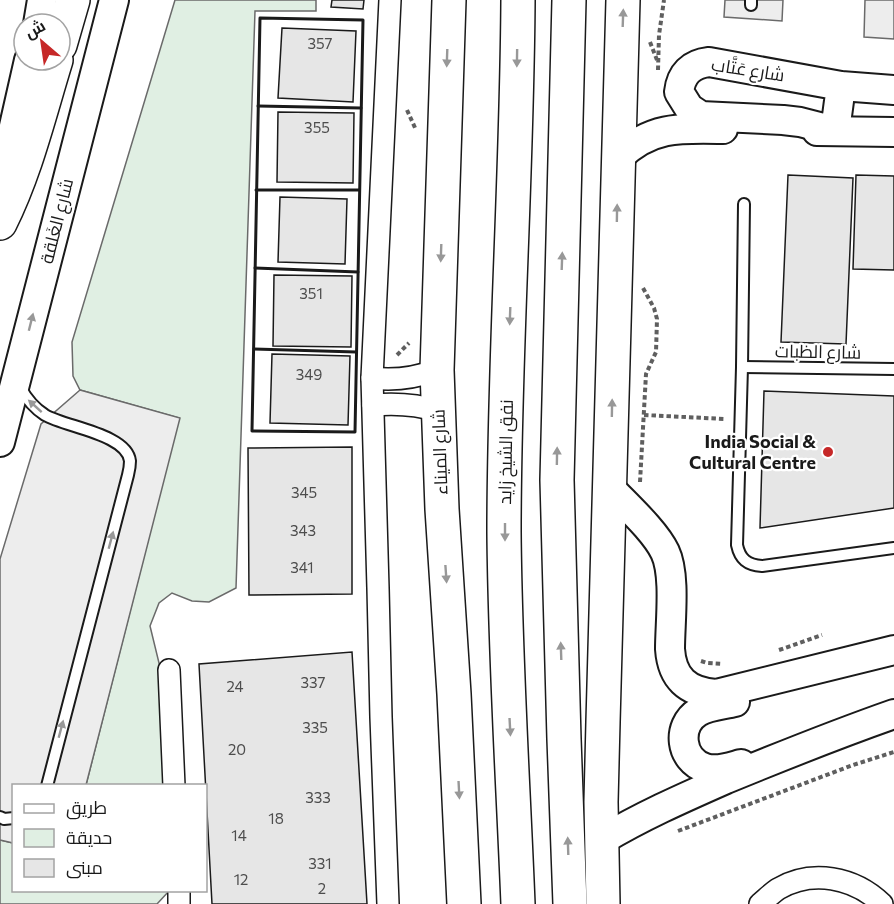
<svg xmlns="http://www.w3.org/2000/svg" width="894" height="904" viewBox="0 0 894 904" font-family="Commissioner,Cairo,sans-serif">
<rect width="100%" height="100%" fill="#fff"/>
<g fill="#e0efe3" stroke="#6a6a6a" stroke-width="1.5">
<path d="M175 0H316V11H255L236 588 209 602 192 601 172 593 159 603 150 626 160 667 166 785H86L179 418 80 390 73 376 72 342Z"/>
<path d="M0 840 13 843 14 890 169 891 157 904H0Z"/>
</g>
<g fill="#ededed" stroke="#6a6a6a" stroke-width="1.5">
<path d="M725 0H783L782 21 724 17Z"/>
<path d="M865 0H894V39L864 37Z"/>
<path d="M80 390 180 418 86 785 14 786 13 843 0 840V559L41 424Z"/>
</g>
<g fill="#e6e6e6" stroke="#1a1a1a" stroke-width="1.5">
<path d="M332 0H364L363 9 331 7Z"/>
<path d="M282 28 356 31 353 102 278 98Z"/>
<path d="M278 112 354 113 353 183 277 182Z"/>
<path d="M788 175 853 178 846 344 781 342Z"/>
<path d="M856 175 894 176V270L853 269Z"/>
<path d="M280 197 347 199 345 264 278 262Z"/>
<path d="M274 275 352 276 351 347 273 346Z"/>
<path d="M272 354 350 356 348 425 270 423Z"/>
<path d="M764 391 894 396V508L760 528Z"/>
<path d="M352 447V594L249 595 248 448Z"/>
<path d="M352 652 367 904H212L199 664Z"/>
</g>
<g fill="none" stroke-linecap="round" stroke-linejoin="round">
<g stroke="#1a1a1a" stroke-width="14">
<g id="lane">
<path d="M751 5V0"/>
<path d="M744 204 742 367 737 545C740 559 747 565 762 566L894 548"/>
<path d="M742 367 894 369"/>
<path d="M20 387C26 398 34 408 45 415 65 427 127 434 130 461 130 465 129 471 128 475L47 786"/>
<path d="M0 817 4 819 14 818"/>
</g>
</g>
<g stroke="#1a1a1a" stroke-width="24">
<g id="street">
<path d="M372 378C395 381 415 378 437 370"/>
<path d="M373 405C396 403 416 404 438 411"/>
<path d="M169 670 174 786"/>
<path d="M179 890V904"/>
<path d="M388 904 381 717 378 588 372 378 390 0"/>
<path d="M760 904C766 899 772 893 778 889 812 869 854 877 882 904"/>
</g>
</g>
<g stroke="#1a1a1a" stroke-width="32">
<g id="secondary">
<path d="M38 24 42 0"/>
<path d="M841 86 835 131 800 122 783 120 701 116 689 108 679 92C681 74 691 64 709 62L841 86 894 90"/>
<path d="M817 131 894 132"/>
<path d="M619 157C651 126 681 128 723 129"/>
<path d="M0 188 29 60"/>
<path d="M0 442 114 0"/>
<path d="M610 488C626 505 655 531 665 552 676 575 670 622 670 649 672 678 687 692 716 694L894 650"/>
<path d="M735 702C723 705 708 706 698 712 676 726 680 760 705 768 717 772 730 767 741 764"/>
<path d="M602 840C642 816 683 798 726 779 782 756 837 734 894 714"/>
</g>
</g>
<g stroke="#1a1a1a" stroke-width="36">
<g id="primary">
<path d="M449 0 437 370 442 509 454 694 464 904"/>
<path d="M603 904 601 802 603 722 623 0"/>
</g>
</g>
<g stroke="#1a1a1a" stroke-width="36">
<g id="highway">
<path d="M569 0 557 480 564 739 570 904"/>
<path d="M60 45 73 0"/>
<path d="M0 223C26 171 39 115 56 60"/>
<path d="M518 904C513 780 505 656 504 532 504 354 517 177 518 0"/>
</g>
</g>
<g stroke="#5f5f5f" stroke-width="4" stroke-dasharray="4.5 3" stroke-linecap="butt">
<path d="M650 42 657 60"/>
<path d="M658 70 659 35 664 0"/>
<path d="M407 110 416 130"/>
<path d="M397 355 409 343"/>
<path d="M644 415 724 419"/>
<path d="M640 482 646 374 656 352 657 319 654 308 643 288"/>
<path d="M779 650 822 635"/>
<path d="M701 661 707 663 723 664"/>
<path d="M678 831 853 765 894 752"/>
</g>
<use href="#lane" stroke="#fff" stroke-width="10"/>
<use href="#street" stroke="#fff" stroke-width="21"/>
<use href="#secondary" stroke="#fff" stroke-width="28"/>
<use href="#primary" stroke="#fff" stroke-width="33"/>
<use href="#highway" stroke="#fff" stroke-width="33"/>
<g stroke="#1a1a1a" stroke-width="3">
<path d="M260 18 363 20 355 432 252 431Z"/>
<path d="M258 106 361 108"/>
<path d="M256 190H359"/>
<path d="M255 268 358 272"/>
<path d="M254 349 356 352"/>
</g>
</g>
<defs><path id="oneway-solid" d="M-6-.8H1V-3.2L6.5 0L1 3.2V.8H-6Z" transform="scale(1.5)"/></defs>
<g fill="#989898">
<use href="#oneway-solid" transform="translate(623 18) rotate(-88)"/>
<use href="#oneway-solid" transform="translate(447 58) rotate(92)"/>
<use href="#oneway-solid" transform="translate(517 58) rotate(91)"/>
<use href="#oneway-solid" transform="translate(617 213) rotate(-89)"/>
<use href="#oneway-solid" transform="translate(441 253) rotate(92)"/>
<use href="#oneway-solid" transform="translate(562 261) rotate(-88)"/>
<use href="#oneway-solid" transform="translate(510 316) rotate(92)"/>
<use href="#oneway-solid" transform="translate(31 322) rotate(-76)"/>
<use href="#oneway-solid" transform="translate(35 406) rotate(-138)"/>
<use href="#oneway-solid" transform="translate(612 408) rotate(-89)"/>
<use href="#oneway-solid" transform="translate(557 456) rotate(-89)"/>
<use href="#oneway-solid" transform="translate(505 532) rotate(90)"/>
<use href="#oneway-solid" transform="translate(111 540) rotate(-75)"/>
<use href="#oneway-solid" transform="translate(446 574) rotate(86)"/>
<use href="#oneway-solid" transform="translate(561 651) rotate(-92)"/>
<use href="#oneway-solid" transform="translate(510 727) rotate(87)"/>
<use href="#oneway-solid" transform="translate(61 729) rotate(-75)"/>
<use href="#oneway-solid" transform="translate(459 790) rotate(87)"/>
<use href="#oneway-solid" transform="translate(568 846) rotate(-92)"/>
</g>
<circle fill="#c62828" stroke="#fff" stroke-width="2" cx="828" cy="452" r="6"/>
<g text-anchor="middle" stroke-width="4.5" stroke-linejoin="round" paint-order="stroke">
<g font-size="15" fill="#4d4d4d">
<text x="320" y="49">357</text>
<text x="317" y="133">355</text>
<text x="311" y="299">351</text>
<text x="309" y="380">349</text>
<text x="304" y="498">345</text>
<text x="303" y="536">343</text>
<text x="302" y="573">341</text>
<text x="313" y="688">337</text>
<text x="235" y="692">24</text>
<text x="315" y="733">335</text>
<text x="237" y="755">20</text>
<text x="318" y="803">333</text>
<text x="276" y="824">18</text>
<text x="239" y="841">14</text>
<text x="320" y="869">331</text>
<text x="241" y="885">12</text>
<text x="322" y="894">2</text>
</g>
<g font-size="18" fill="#1a1a1a" stroke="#fff">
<text transform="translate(748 70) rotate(9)" y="6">شارع عَتَّاب</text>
<text transform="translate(57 221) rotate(-76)" y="6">شارع الغَلقة</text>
<text transform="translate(818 352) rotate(1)" y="6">شارع الظبات</text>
<text transform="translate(440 452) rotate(-92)" y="6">شارع الميناء</text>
<text transform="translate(506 452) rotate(-89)" y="6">نفق الشيخ زايد</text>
</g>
<g font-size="18" font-weight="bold" fill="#1a1a1a" stroke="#fff" text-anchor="end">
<text x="816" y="448">India Social &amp;<tspan x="816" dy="21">Cultural Centre</tspan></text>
</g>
</g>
<rect x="12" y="784" width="195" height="108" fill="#ffffff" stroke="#a3a3a3" stroke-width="1.5"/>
<rect x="24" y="804" width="30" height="9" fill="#ffffff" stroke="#a3a3a3" stroke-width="1.5"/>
<text x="66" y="814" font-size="18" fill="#1a1a1a">طريق</text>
<rect x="24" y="829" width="30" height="18" fill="#e0efe3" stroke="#a3a3a3" stroke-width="1.5"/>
<text x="66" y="844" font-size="18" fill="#1a1a1a">حديقة</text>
<rect x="24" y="859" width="30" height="18" fill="#e6e6e6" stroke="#a3a3a3" stroke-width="1.5"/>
<text x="66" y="874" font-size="18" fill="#1a1a1a">مبنى</text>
<g transform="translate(42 42) rotate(331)"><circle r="28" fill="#ffffff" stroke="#a3a3a3" stroke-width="1.5"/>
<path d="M0-4.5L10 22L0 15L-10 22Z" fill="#c62828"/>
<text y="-9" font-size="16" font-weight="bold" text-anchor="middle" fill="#1a1a1a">ش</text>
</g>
</svg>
